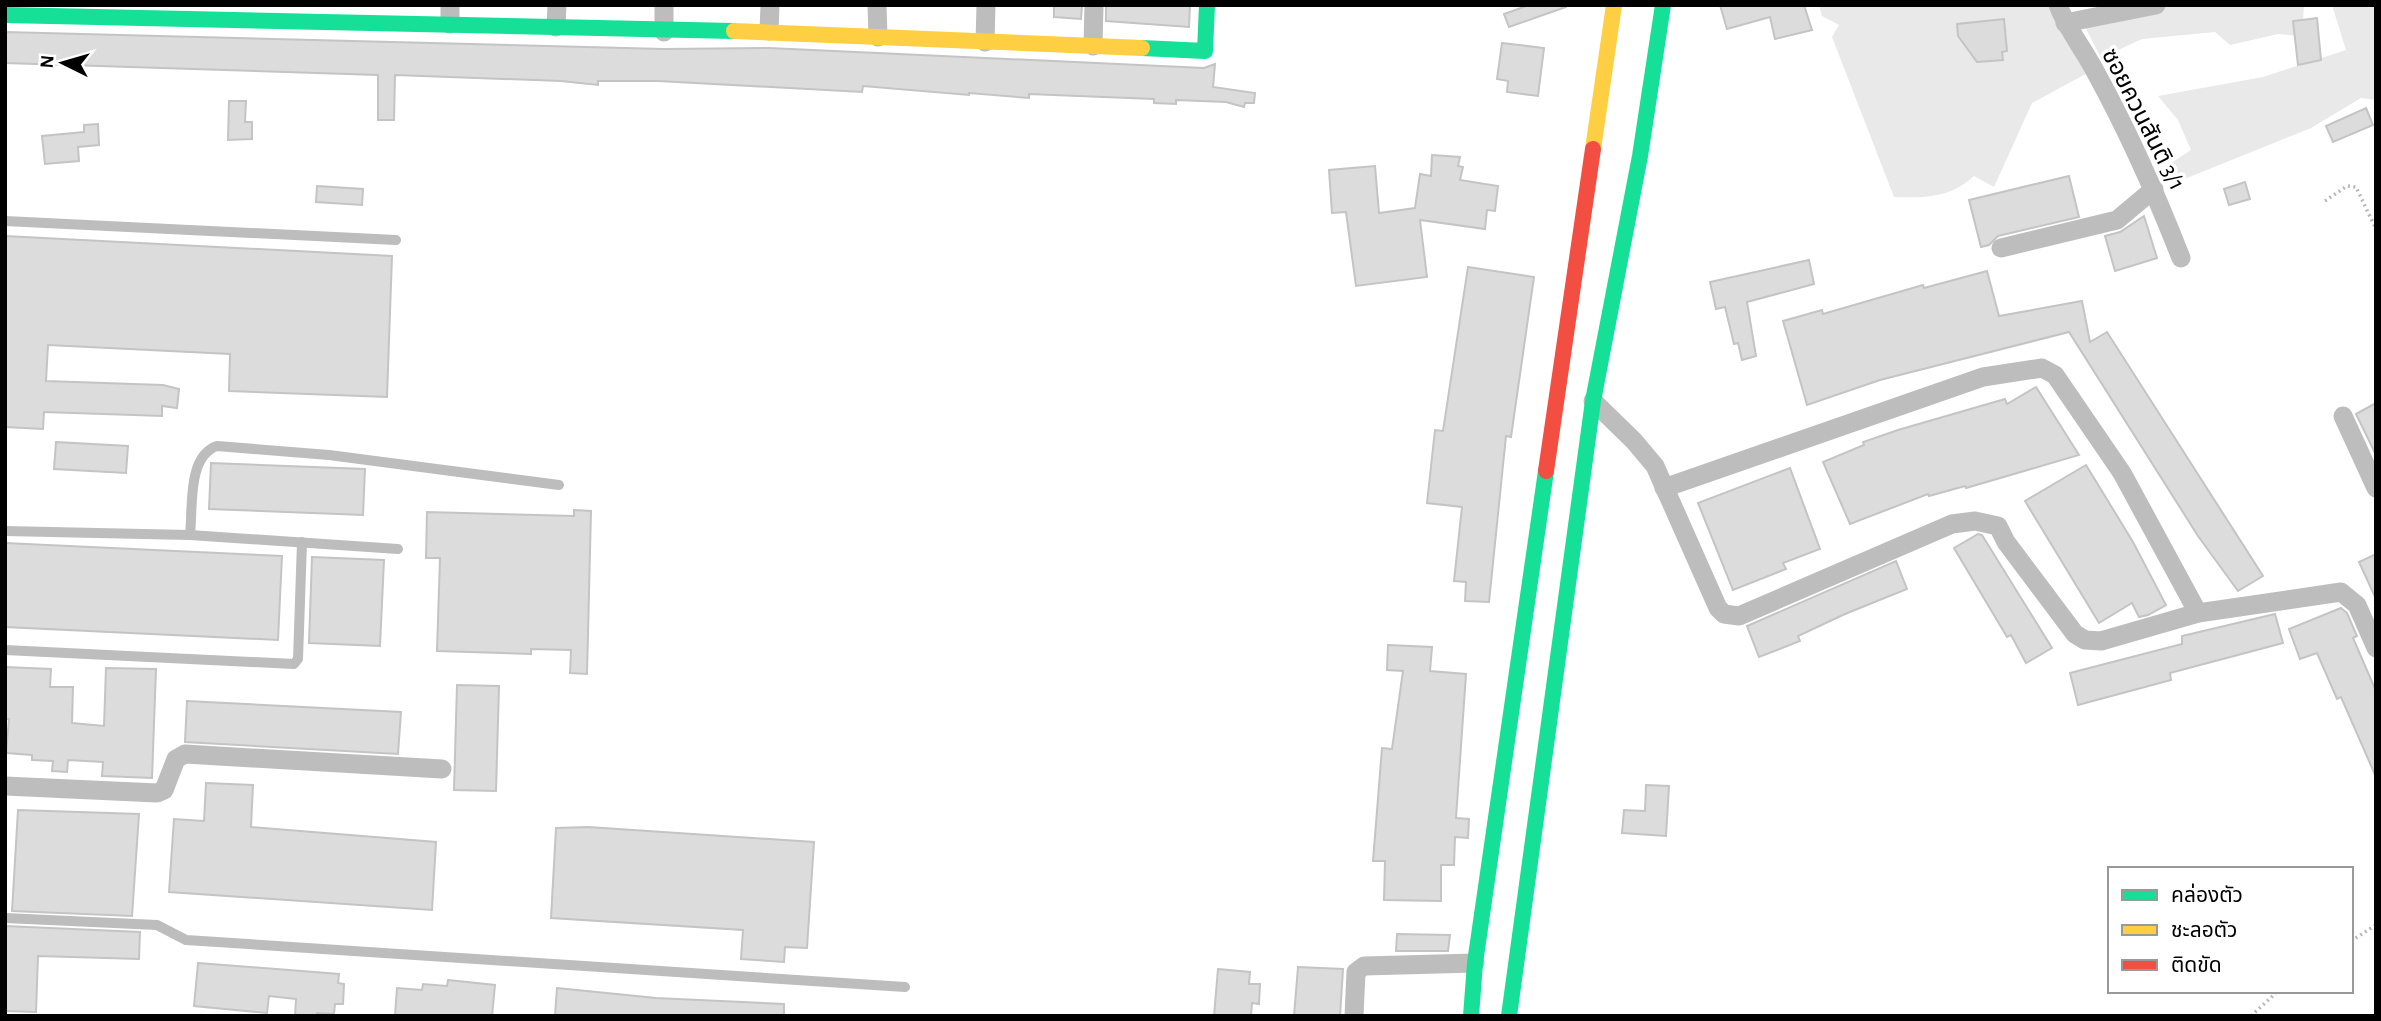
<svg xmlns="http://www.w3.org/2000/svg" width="2381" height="1021" viewBox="0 0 2381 1021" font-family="'Alegreya Sans','Noto Sans Thai',sans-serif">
<rect width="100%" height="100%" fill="#fff"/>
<g fill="#e9e9e9">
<path d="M1819 5H2062L2095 69 2032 103 1994 187 1974 176C1950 198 1925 198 1894 197L1832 37 1839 25 1822 16Z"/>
<path d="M2168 5H2304L2302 36 2278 34 2230 45 2215 32 2142 39 2101 58 2081 19Z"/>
<path d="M2332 5H2376V100L2361 98 2311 128 2177 182 2165 167 2191 150 2178 120 2158 96 2263 77 2346 50Z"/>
</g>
<g fill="#dcdcdc" stroke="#c4c4c4" stroke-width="2">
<path d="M1054 5H1082L1081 19 1054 17Z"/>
<path d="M1106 5H1190L1189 27 1106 21Z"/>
<path d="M1529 5H1566V7L1509 27 1504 14Z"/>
<path d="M1720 5H1804L1812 30 1775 39 1770 17 1727 29Z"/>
<path d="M2317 18 2321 60 2298 65 2293 21Z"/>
<path d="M2004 19 2007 51 2002 52 2003 60 1977 62 1958 36 1957 24Z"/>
<path d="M5 32 664 49 769 48 1204 68 1215 64 1213 87 1255 93 1254 103H1245L1244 107 1226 102 1176 100V104L1154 103V99L1078 96 1029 94V98L969 93V95L863 86 862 92 658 81H598V85L561 81 395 75 394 120H378V75L5 63Z"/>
<path d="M1502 43 1544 48 1538 96 1507 92 1508 81 1497 79Z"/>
<path d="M229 101H246L245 122H252V139L228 140Z"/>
<path d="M2366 108 2373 125 2333 142 2326 126Z"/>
<path d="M98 124 99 145 78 147 79 161 45 164 42 136 84 132V125Z"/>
<path d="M1432 155 1460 157 1458 166 1463 167 1460 180 1498 186 1495 211 1487 210 1485 229 1420 220 1427 277 1356 286 1346 212 1332 213 1329 170 1375 166 1379 213 1415 208 1420 174 1431 176Z"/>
<path d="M2069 176 2079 217 1998 236 1989 245 1981 247 1969 200Z"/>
<path d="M2245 182 2250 199 2229 205 2224 189Z"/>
<path d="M317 186 363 189 362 205 316 202Z"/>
<path d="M2144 216 2157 258 2115 271 2105 236 2120 232Z"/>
<path d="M5 236 392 256 387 397 229 391 230 354 48 345 46 381 163 385 179 389 177 408 162 406V416L44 412 43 429 5 427Z"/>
<path d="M1809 260 1814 284 1747 302 1756 356 1742 360 1738 343 1734 344 1725 307 1716 309 1710 282Z"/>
<path d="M1468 267 1534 277 1511 437 1506 436 1489 602 1465 601 1466 582 1454 581 1462 507 1427 503 1435 430 1443 431Z"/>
<path d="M1987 271 1999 316 2082 301 2090 342 2107 332 2263 576 2238 591 2198 536 2069 332 1880 380 1807 405 1783 321 1822 310 1823 314 1923 285 1924 288Z"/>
<path d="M2036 387 2079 455 1966 488 1965 486 1929 496 1928 494 1850 524 1823 462 1864 445 1863 442 1898 430 2005 399 2007 404Z"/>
<path d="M2376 403V455L2356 414Z"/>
<path d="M56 442 128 446 126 473 54 469Z"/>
<path d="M211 463 365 469 363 515 209 509Z"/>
<path d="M2086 465 2133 542 2166 605 2148 615 2139 617 2132 603 2099 623 2025 501Z"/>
<path d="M1790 468 1820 549 1783 563 1786 569 1733 590 1698 503Z"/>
<path d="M574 510 591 511 587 674 570 673 571 650 531 649V654L437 651 440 558H426L427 512 574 516Z"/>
<path d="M1978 534 1982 535 2052 648 2026 663 2011 635 2007 637 1954 548Z"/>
<path d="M5 543 282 556 278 640 5 627Z"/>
<path d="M2376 554V599L2359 562Z"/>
<path d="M312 557 384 560 380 646 309 643Z"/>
<path d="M1896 561 1907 589 1845 614 1798 636 1800 641 1759 657 1747 626Z"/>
<path d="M2341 608 2347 613 2357 636 2353 638 2376 691V777L2341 697 2337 699 2317 653 2300 659 2289 629Z"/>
<path d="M2275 614 2283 643 2170 673 2171 680 2078 705 2070 673 2182 644V636Z"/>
<path d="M1388 645 1432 647 1430 671 1466 674 1456 818 1469 819 1468 838 1455 837 1454 865H1441V901L1384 900 1385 861H1373L1382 748 1392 749 1403 671 1387 670Z"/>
<path d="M5 667 51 669 50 687H73L72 723 104 726 106 668 156 669 152 778 102 776 103 762 68 760 67 772 52 771 53 761 32 760V755L6 753 9 719H5Z"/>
<path d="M457 685 499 686 496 791 454 790Z"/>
<path d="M187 701 401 712 398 754 185 742Z"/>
<path d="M206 783 253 785 251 827 436 842 432 910 169 892 174 819 204 821Z"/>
<path d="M1646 785 1669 786 1666 836 1622 833 1624 810 1645 811Z"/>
<path d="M18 810 139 814 132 916 12 911Z"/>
<path d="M588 827 814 842 807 948 785 947 784 962 741 959 743 930 551 918 556 828Z"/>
<path d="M5 926 140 932 139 959 38 956 36 1012 5 1011Z"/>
<path d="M1397 934 1450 935 1448 951H1396Z"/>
<path d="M198 963 339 974 338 983 344 984 343 1004H335L334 1014 317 1013 316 1016H295L296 999 269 996 267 1013 194 1006Z"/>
<path d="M1298 967 1343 969 1340 1016H1294Z"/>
<path d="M1218 969 1250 972 1249 984H1260L1259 1004 1252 1003 1251 1016H1214Z"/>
<path d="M448 980 495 985 492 1016H395L397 988 422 990 423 984 447 986Z"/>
<path d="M557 988 656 998 784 1004V1016H555Z"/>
</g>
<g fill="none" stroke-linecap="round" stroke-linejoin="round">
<g stroke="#b8b8b8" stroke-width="3.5" stroke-dasharray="2 3.5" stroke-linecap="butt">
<path d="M2325 201 2347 186 2356 187 2376 229"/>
<path d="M2351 941 2376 925"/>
<path d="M2251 1016 2278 991"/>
</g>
<g stroke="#bdbdbd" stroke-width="10">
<path d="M5 221 396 240"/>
<path d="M5 531 190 535 398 549"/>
<path d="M190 535C193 508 187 456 217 446L329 455 559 485"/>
<path d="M5 650 294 664 298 659 302 542"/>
<path d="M5 918 157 925 186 940 905 987"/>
</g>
<g stroke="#bdbdbd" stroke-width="19">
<path d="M877 5 878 37"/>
<path d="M2058 5C2067 29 2083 48 2095 71 2128 131 2156 194 2181 258"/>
<path d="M2065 23 2156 5"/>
<path d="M450 24V5"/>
<path d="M556 27 557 5"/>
<path d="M769 31 770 5"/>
<path d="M664 32V5"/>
<path d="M985 42 986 5"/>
<path d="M1093 46 1094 5"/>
<path d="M2001 248 2117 220 2154 189"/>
<path d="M1593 401 1634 441 1655 466 1718 608 1724 614 1739 616 1952 524 1975 521 1998 526 2006 542 2075 634 2085 640 2101 641 2198 613 2341 592 2357 605 2376 648"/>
<path d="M2343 416 2376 488"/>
<path d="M1664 488 1983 377 2042 368 2055 375 2122 473 2198 613"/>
<path d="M5 786 157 793 164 790 176 759 185 754 442 769"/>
<path d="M1354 1016 1356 972 1364 966 1475 963"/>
</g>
<g stroke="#16e098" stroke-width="16">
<path d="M5 15 734 31"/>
<path d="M1142 48 1205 51 1207 5"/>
<path d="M1471 1016 1475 963 1546 471"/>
<path d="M1509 1016 1593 401 1640 156 1663 5"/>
</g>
<g stroke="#ffcf43" stroke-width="16">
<path d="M734 31 1142 48"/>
<path d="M1593 149 1614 5"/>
</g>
<path stroke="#f24e42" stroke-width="16" d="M1546 471 1593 149"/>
</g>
<g text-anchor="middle" stroke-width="7" stroke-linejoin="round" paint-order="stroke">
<g font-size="24" fill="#000" stroke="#fff">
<text transform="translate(2144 119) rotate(63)" y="8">ซอยควนสันติ 3/1</text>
</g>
</g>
<rect width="2381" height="1021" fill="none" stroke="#000000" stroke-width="14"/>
<rect x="2108" y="867" width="245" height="126" fill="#ffffff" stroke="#999999" stroke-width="2"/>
<rect x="2122" y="890" width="35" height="10" fill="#16e098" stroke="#999999" stroke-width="2"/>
<text x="2171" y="902" font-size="21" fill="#000000">คล่องตัว</text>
<rect x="2122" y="925" width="35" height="10" fill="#ffcf43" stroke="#999999" stroke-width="2"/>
<text x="2171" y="937" font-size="21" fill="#000000">ชะลอตัว</text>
<rect x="2122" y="960" width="35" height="10" fill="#f24e42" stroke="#999999" stroke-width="2"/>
<text x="2171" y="972" font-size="21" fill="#000000">ติดขัด</text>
<g transform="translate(63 63) rotate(275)" stroke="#ffffff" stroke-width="5" paint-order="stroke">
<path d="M0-5L12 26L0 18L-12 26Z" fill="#000000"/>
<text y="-10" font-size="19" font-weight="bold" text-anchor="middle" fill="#000000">N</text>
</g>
</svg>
